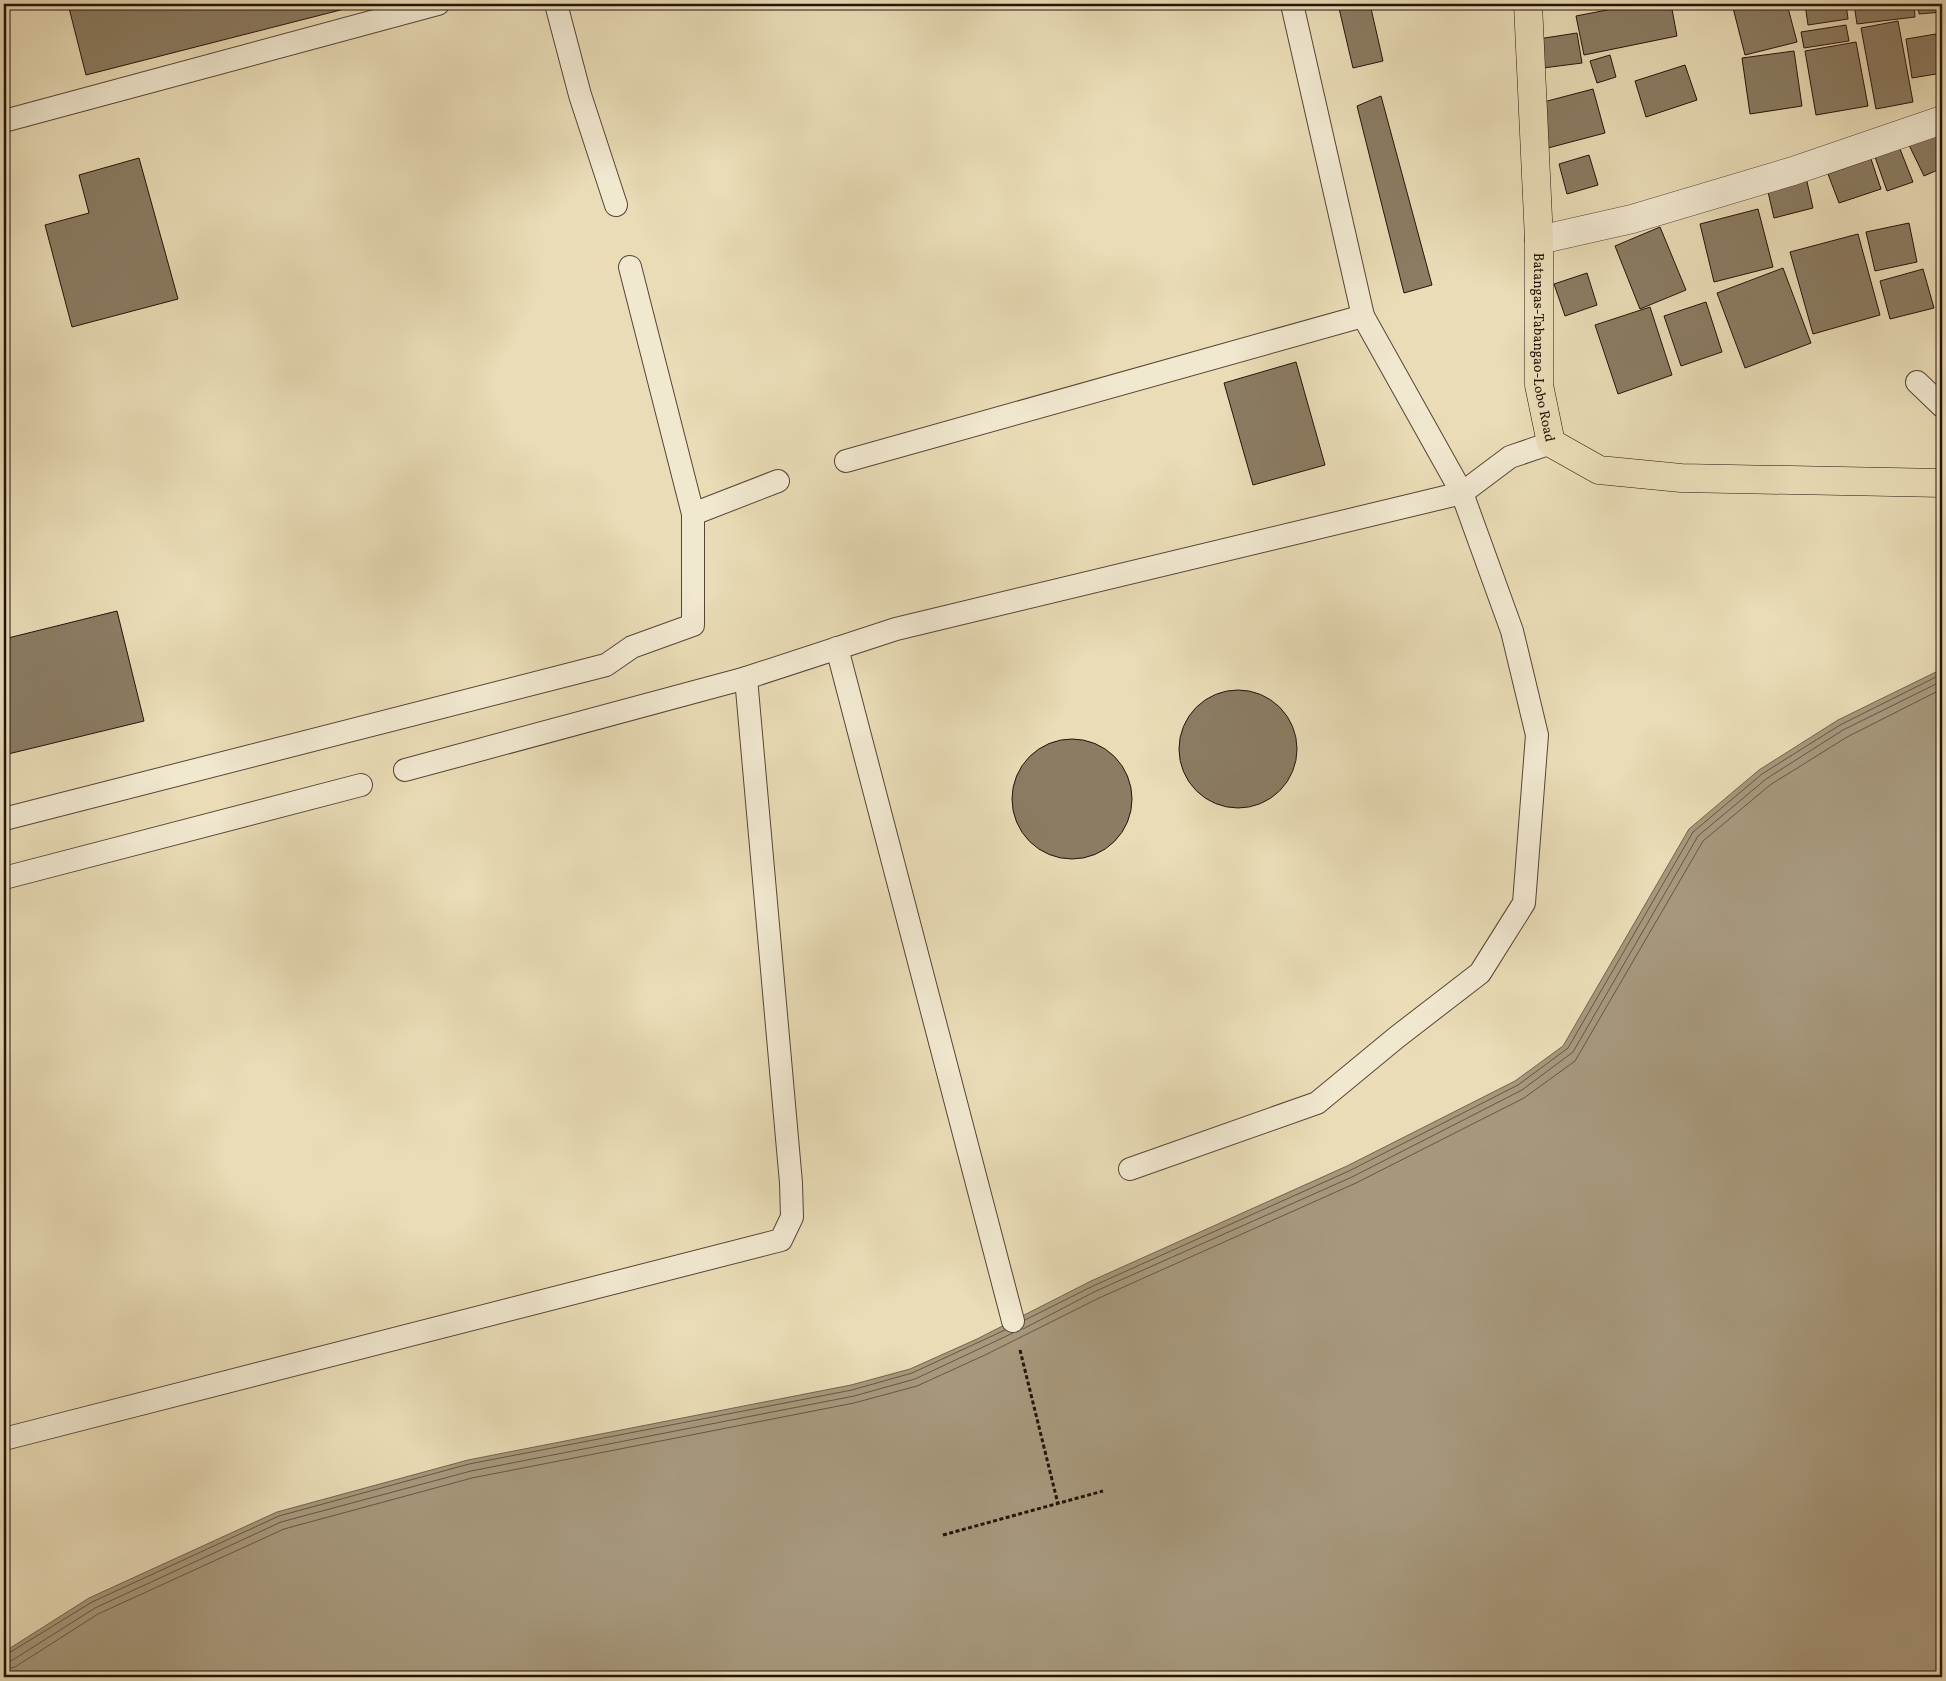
<svg xmlns="http://www.w3.org/2000/svg" width="1946" height="1681" viewBox="0 0 1946 1681" font-family="Vollkorn,serif">
<rect width="100%" height="100%" fill="#e9dcb6"/>
<filter id="stains"><feTurbulence type="fractalNoise" baseFrequency=".004" numOctaves="4"/><feColorMatrix values="0 0 0 0 .2 0 0 0 0 .09 0 0 0 0 .02 0 0 0 .5 -.17"/></filter>
<radialGradient id="worn" r=".72"><stop offset=".6" stop-color="#630" stop-opacity="0"/><stop offset="1" stop-color="#630" stop-opacity=".3"/></radialGradient>
<path fill="#a7987c" stroke="#73634e" d="M1942 669V1677H4V1652L89 1598 277 1512 468 1460 851 1385 910 1369 977 1339 1091 1281 1347 1166 1515 1081 1563 1046 1689 829 1759 770 1838 720Z"/>
<g fill="none" stroke-linecap="round" stroke-linejoin="round">
<g stroke="#665643" stroke-width="1">
<path d="M1025 1320 1093 1286 1349 1171 1518 1085 1568 1048 1693 832 1762 774 1840 725 1942 674"/>
<path d="M1023 1329 1096 1291 1352 1177 1522 1090 1573 1052 1698 836 1766 779 1843 730 1942 681"/>
<path d="M4 1656 92 1602 279 1516 469 1464 852 1390 912 1373 1005 1330"/>
<path d="M4 1662 11 1661 95 1608 281 1522 471 1471 854 1396 915 1379 1013 1333"/>
<path d="M4 1670 15 1667 98 1614 284 1529 472 1478 854 1403 917 1386 985 1355 1099 1298 1356 1183 1524 1098 1575 1061 1703 841 1770 785 1847 737 1942 689"/>
</g>
</g>
<g fill="#8b7c63" stroke="#26130a">
<path d="M68 4H364L86 75Z"/>
<path d="M1338 4H1370L1383 61 1353 68Z"/>
<path d="M1638 4H1671L1677 36 1584 55 1576 16Z"/>
<path d="M1732 4H1787L1797 42 1745 55Z"/>
<path d="M1805 4H1846L1848 19 1808 25Z"/>
<path d="M1854 4H1914L1915 17 1857 24Z"/>
<path d="M1918 4H1942V12L1919 14Z"/>
<path d="M1942 20V48L1937 21Z"/>
<path d="M1898 21 1913 102 1876 109 1861 28Z"/>
<path d="M1846 25 1849 41 1804 48 1801 32Z"/>
<path d="M1577 33 1582 63 1543 68 1538 39Z"/>
<path d="M1936 34 1942 73 1912 78 1906 39Z"/>
<path d="M1856 42 1868 106 1816 115 1805 51Z"/>
<path d="M1794 51 1802 106 1750 114 1742 58Z"/>
<path d="M1610 55 1616 77 1597 83 1590 61Z"/>
<path d="M1685 65 1697 100 1646 117 1635 81Z"/>
<path d="M1593 89 1605 133 1548 148 1536 104Z"/>
<path d="M1381 96 1432 285 1404 293 1357 106Z"/>
<path d="M1942 127V168L1924 176 1908 143Z"/>
<path d="M1898 144 1913 182 1887 191 1874 154Z"/>
<path d="M1589 155 1598 185 1567 194 1559 164Z"/>
<path d="M139 158 178 299 72 327 45 225 89 213 79 175Z"/>
<path d="M1871 159 1881 189 1839 203 1828 174Z"/>
<path d="M1805 173 1813 208 1774 218 1766 183Z"/>
<path d="M1758 209 1773 267 1714 282 1700 224Z"/>
<path d="M1909 223 1917 262 1875 271 1866 232Z"/>
<path d="M1660 227 1686 290 1640 309 1615 246Z"/>
<path d="M1858 234 1880 315 1813 334 1790 252Z"/>
<path d="M1783 268 1811 343 1745 368 1717 293Z"/>
<path d="M1923 269 1934 308 1890 319 1880 281Z"/>
<path d="M1587 273 1597 305 1565 316 1554 284Z"/>
<path d="M1706 302 1722 352 1681 366 1664 316Z"/>
<path d="M1650 307 1672 375 1618 394 1595 325Z"/>
<path d="M1296 362 1325 465 1253 485 1224 383Z"/>
<path d="M117 611 144 721 4 755V639Z"/>
<circle cx="1238" cy="749" r="59"/>
<circle cx="1072" cy="799" r="60"/>
</g>
<g fill="none" stroke-linecap="round" stroke-linejoin="round">
<g stroke="#574535" stroke-width="24">
<g id="lane">
<path d="M556 4 580 95 616 205"/>
<path d="M4 121 438 4"/>
<path d="M1917 382 1942 406"/>
<path d="M846 461 1363 316"/>
<path d="M693 514 778 481"/>
<path d="M837 648 1013 1321"/>
<path d="M405 770 746 678 896 629 1462 493 1510 457 1551 443"/>
<path d="M4 819 606 665 632 647 693 625V514L630 267"/>
<path d="M4 878 361 785"/>
<path d="M1130 1169 1317 1103 1397 1037 1480 973 1524 903 1537 735 1512 631 1462 493 1363 316 1292 4"/>
<path d="M4 1439 781 1240 792 1217 791 1183 746 678"/>
</g>
</g>
<g stroke="#574535" stroke-width="29">
<path id="street" d="M1539 240 1632 219 1793 171 1942 120"/>
</g>
<g stroke="#26130a" stroke-width="29">
<g id="primary">
<path id="s1" d="M1528 4 1539 240V385L1551 443 1599 470 1681 478 1942 483"/>
</g>
</g>
<g stroke="#26130a" stroke-width="3" stroke-dasharray="4 2.5" stroke-linecap="butt">
<path d="M1020 1350 1058 1504"/>
<path d="M943 1535 1103 1491"/>
</g>
<use href="#lane" stroke="#f1e8d0" stroke-width="22"/>
<use href="#street" stroke="#f1e8d0" stroke-width="28"/>
<use href="#primary" stroke="#e9dcb6" stroke-width="28"/>
</g>
<g text-anchor="middle" stroke-width="5" stroke-linejoin="round" paint-order="stroke">
<g font-size="14" fill="#26130a" stroke="#f1e8d0">
<text dy="5" stroke="none"><textPath href="#s1" startOffset="344">Batangas-Tabangao-Lobo Road</textPath></text>
</g>
</g>
<rect width="1946" height="1681" fill="none" stroke="#e9dcb6" stroke-width="20"/>
<rect x="5" y="5" width="1936" height="1671" fill="none" stroke="#26130a" stroke-width="2.5"/>
<rect x="10" y="10" width="1926" height="1661" fill="none" stroke="#26130a"/>
<rect width="100%" height="100%" filter="url(#stains)"/>
<rect width="100%" height="100%" fill="url(#worn)"/>
</svg>
